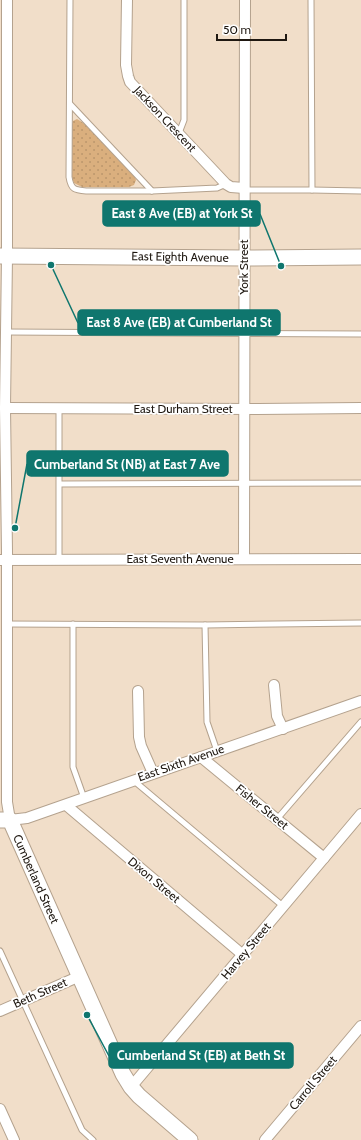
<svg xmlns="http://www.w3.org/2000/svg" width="361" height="1140" viewBox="0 0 361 1140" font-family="Cabin,sans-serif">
<defs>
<pattern id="grass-dots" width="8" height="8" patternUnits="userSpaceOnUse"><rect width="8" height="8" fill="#daaf7e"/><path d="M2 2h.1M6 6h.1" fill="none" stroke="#bb966c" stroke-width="1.8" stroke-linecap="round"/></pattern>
</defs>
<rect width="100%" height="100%" fill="#f1dec9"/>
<path fill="url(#grass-dots)" d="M77 119 85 124 134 175 136 180 134 185 129 187H82L74 183 71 176 72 125 73 121Z"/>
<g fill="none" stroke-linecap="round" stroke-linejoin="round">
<g stroke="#b4a28e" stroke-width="7">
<g id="lane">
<path d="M70 0 69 177C71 190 75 190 87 191H152L217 188 226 184"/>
<path d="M311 0 312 190"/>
<path d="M70 104 152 191"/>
<path d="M179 133 184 120V0"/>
<path d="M244 190H312L361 191"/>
<path d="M6 332 361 334"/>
<path d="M60 484 361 483"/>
<path d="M59 559V408"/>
<path d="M7 624 205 625 207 722 217 751"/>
<path d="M73 624V767L84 798"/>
<path d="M205 625 361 623"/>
<path d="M133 780 284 907"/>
<path d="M277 819 361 722"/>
<path d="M0 951 82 1130 93 1140"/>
</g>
</g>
<g stroke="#b4a28e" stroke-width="12">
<g id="street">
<path d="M7 0V256L5 408 7 551V802L10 820 27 818 361 701"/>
<path d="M127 0 126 65 128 76 130 82 226 184 231 187 244 188"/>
<path d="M5 408 258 409 361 408"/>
<path d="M244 559 245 0"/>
<path d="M0 560 361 559"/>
<path d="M274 685 277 716 283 729"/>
<path d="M138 691 139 737 141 746 153 773"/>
<path d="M201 757 324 858"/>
<path d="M66 805 243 955"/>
<path d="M0 1011 80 976"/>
<path d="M131 1087 361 814"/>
<path d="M0 1109 14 1140"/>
<path d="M265 1140 361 1026"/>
</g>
</g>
<g stroke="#b4a28e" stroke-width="17">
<g id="secondary">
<path d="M0 256 244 258 361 257"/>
<path d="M0 820H10L123 1074 131 1087 139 1096 190 1140"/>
</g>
</g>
<use href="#lane" stroke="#fff" stroke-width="5"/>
<use href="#street" stroke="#fff" stroke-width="10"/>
<use href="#secondary" stroke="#fff" stroke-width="15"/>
</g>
<g text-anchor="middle" stroke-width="3.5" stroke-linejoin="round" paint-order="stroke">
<g font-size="12" fill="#1f1811" stroke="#fff">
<text transform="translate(165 119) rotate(47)" y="4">Jackson Crescent</text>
<text transform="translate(180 257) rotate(1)" y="4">East Eighth Avenue</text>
<text transform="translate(244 267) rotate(-90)" y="4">York Street</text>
<text x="183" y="413">East Durham Street</text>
<text x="180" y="563">East Seventh Avenue</text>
<text transform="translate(181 763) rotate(-19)" y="4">East Sixth Avenue</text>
<text transform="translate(262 807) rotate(39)" y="4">Fisher Street</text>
<text transform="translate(36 879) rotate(66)" y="4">Cumberland Street</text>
<text transform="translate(154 880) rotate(40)" y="4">Dixon Street</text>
<text transform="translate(246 951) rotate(-50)" y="4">Harvey Street</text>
<text transform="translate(40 993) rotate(-24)" y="4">Beth Street</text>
<text transform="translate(313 1083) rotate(-50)" y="4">Carroll Street</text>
</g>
</g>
<path fill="none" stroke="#0f766e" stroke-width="1.5" d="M281 266L260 214M51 265L78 323M15 528L27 464M87 1015L109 1056"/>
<g fill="#0f766e" stroke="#fff" stroke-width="1.5">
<circle cx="281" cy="266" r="4"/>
<circle cx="51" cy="265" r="4"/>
<circle cx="15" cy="528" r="4"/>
<circle cx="87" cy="1015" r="4"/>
</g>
<g fill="#0f766e" stroke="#0f766e" stroke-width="1.5">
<rect x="103" y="201" width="157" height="25" rx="4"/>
<rect x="78" y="310" width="202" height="25" rx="4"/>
<rect x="27" y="451" width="201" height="25" rx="4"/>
<rect x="109" y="1043" width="184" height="25" rx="4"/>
</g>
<g font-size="13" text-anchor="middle" font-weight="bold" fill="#fff">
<text x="182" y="218">East 8 Ave (EB) at York St</text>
<text x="179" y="327">East 8 Ave (EB) at Cumberland St</text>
<text x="127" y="469">Cumberland St (NB) at East 7 Ave</text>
<text x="201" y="1060">Cumberland St (EB) at Beth St</text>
</g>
<path d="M217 34v6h69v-6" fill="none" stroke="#1f1811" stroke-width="2"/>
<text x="223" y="34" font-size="12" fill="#1f1811" stroke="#ffffff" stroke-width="3" paint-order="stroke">50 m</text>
</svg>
